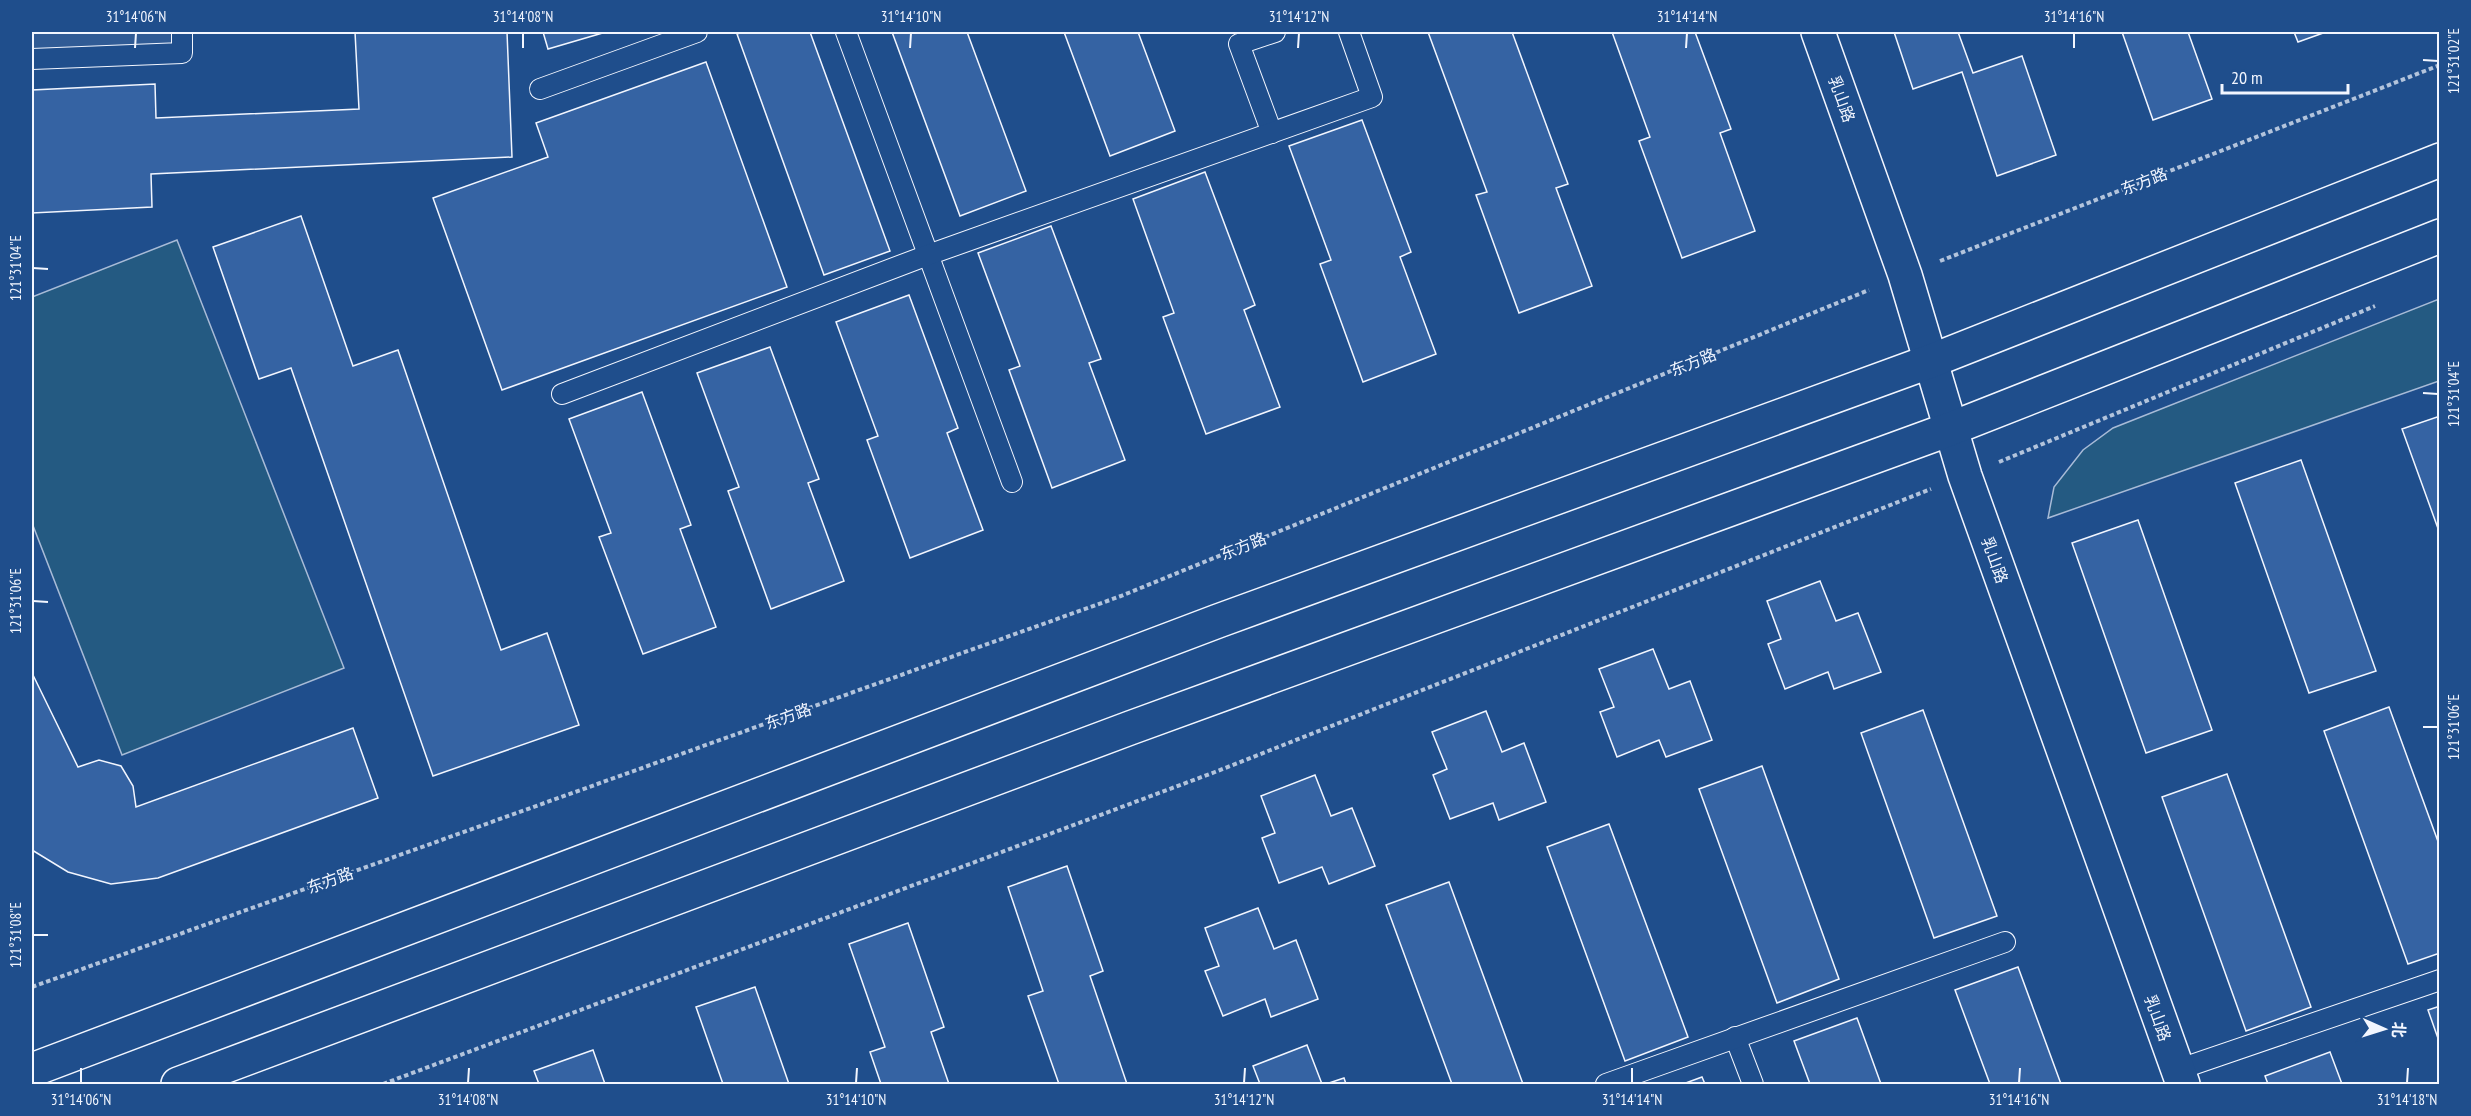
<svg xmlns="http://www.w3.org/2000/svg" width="2471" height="1116" viewBox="0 0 2471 1116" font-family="'PT Sans Narrow','Noto Sans SC',sans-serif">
<rect width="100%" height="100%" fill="#1f4e8c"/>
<g fill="#245a82" stroke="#a8bbd7" stroke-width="1.5">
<path d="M177 240 344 668 122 755 32 523V297Z"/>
<path d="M2439 299V381L2048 518 2054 487 2083 450 2113 428Z"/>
</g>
<path fill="#305b95" stroke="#a8bbd7" stroke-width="1.5" d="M32 32H182V53L32 59Z"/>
<g fill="#3563a3" stroke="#f2f6ff" stroke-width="1.5">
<path d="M355 32H507L512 157 151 174 152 207 32 213V90L155 84 156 118 359 109Z"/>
<path d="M543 32H606L548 49Z"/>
<path d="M743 32H810L890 251 824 275 737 34Z"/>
<path d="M892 32H967L1026 191 960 216Z"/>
<path d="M1064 32H1138L1175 131 1110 156Z"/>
<path d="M1428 32H1512L1568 184 1556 188 1592 286 1519 313 1476 195 1487 192Z"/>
<path d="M1612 32H1695L1731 129 1720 133 1755 231 1682 258 1639 141 1650 137Z"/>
<path d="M1894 32H1958L1973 73 2022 56 2056 155 1997 176 1962 72 1913 89Z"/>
<path d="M2122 32H2188L2212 99 2153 120Z"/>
<path d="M2294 32H2326L2298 42Z"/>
<path d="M706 62 787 287 502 390 433 198 548 157 536 123Z"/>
<path d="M1362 120 1411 252 1400 257 1436 354 1363 382 1320 264 1331 260 1289 146Z"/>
<path d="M1205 172 1255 305 1244 310 1280 407 1206 434 1163 317 1174 313 1133 199Z"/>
<path d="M301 216 353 366 398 350 501 650 547 633 579 725 433 776 291 368 259 379 213 247Z"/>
<path d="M1051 226 1101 359 1089 363 1125 460 1052 488 1009 370 1020 366 978 253Z"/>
<path d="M909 295 958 428 947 433 983 530 910 558 867 440 878 436 836 322Z"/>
<path d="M770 347 819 479 808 483 844 581 771 609 728 491 739 487 697 373Z"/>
<path d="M642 392 691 525 680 529 716 627 643 654 599 537 611 533 569 419Z"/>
<path d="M2440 416V534L2402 429Z"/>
<path d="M2301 460 2376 671 2309 693 2235 483Z"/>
<path d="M2138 520 2212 730 2146 753 2072 543Z"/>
<path d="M1820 581 1836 621 1858 613 1881 672 1834 689 1828 672 1785 689 1768 644 1781 639 1767 601Z"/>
<path d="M1653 649 1669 689 1690 681 1712 740 1666 757 1659 740 1617 757 1600 712 1614 707 1599 669Z"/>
<path d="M32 673 78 767 99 760 121 766 133 786 136 807 353 728 378 798 158 878 111 884 68 872 32 850Z"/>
<path d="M2389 707 2440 847V953L2408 964 2324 731Z"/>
<path d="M1923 710 1997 916 1934 938 1861 733Z"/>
<path d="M1486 711 1502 752 1524 743 1546 802 1499 820 1493 803 1450 819 1433 775 1447 769 1432 732Z"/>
<path d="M1762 766 1839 979 1777 1003 1699 789Z"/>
<path d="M2227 774 2311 1007 2246 1031 2162 797Z"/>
<path d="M1315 775 1331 816 1352 808 1375 866 1329 884 1322 867 1279 883 1262 838 1275 833 1261 796Z"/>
<path d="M1609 824 1688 1037 1625 1061 1547 847Z"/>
<path d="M1067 866 1103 971 1090 976 1127 1084H1059L1028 996 1043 991 1008 887Z"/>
<path d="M1449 882 1523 1084H1452L1386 905Z"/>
<path d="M1258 908 1274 949 1296 940 1318 999 1271 1017 1265 999 1223 1016 1205 971 1219 966 1205 928Z"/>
<path d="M908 923 944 1027 931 1032 949 1084H881L870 1052 885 1047 849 944Z"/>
<path d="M2018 967 2061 1084H1990L1955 990Z"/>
<path d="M755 987 789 1084H723L696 1007Z"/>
<path d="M2440 1006V1044L2428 1010Z"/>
<path d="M1857 1018 1881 1084H1810L1794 1041Z"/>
<path d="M1307 1045 1322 1084H1260L1253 1066Z"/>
<path d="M593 1050 605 1084H539L534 1071Z"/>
<path d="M2330 1052 2342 1084H2268L2265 1076Z"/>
<path d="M1702 1077 1705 1084H1683Z"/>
<path d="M1344 1078 1346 1084H1326Z"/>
</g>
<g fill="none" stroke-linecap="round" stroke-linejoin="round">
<g stroke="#f2f6ff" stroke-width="22">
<g id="service">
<path d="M846 32 1012 482"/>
<path d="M32 59 182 53V32"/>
<path d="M540 89 697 32"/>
<path d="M1272 133 1239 44 1275 32"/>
<path d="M562 394 928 255 1372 97 1349 32"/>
<path d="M1735 1037 1753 1084"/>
<path d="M2177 1070 2440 980"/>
<path d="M1606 1084 2005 942"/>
</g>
</g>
<g stroke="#f2f6ff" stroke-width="36">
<path id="minor" d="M1818 32 1905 275 1965 476 2183 1084"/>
</g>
<g stroke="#f2f6ff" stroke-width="36">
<g id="secondary">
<path d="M32 1070 1218 621 1931 361 2440 160"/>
<path d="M178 1084 1130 728 1950 429 2440 236"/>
</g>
</g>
<g stroke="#b3c4dc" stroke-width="4" stroke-dasharray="4.5 3" stroke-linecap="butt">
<path d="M1940 261 2440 65"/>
<path d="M1999 462 2375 306"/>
<path d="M32 987 1121 596 1869 290"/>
<path d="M383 1084 1215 772 1931 489"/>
</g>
<use href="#service" stroke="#1f4e8c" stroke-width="20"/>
<use href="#minor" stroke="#1f4e8c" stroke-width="33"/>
<use href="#secondary" stroke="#1f4e8c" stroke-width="33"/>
</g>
<path fill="none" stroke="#f2f6ff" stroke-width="2" d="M135 48 136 33M523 48V33M910 48 911 33M1298 48 1299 33M1686 48 1687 33M2074 48V33M2423 60 2438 61M33 268 48 269M2423 393 2438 394M33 601 48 602M2423 727H2438M33 935H48M81 1083V1068M468 1083 469 1068M856 1083 857 1068M1244 1083 1245 1068M1632 1083V1068M2019 1083 2020 1068M2407 1083 2408 1068"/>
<g text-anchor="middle" stroke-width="4.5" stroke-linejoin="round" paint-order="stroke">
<g font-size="16" fill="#f2f6ff" stroke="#1f4e8c">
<text transform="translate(1842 99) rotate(70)" y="6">乳山路</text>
<text transform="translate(2144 181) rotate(-21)" y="6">东方路</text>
<text transform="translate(1693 362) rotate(-22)" y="6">东方路</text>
<text transform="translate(1243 546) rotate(-22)" y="6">东方路</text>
<text transform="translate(1995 560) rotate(70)" y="6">乳山路</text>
<text transform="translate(788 716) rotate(-20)" y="6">东方路</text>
<text transform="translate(330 880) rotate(-20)" y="6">东方路</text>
<text transform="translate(2158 1018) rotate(70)" y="6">乳山路</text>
</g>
</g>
<rect width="2471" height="1116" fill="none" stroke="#1f4e8c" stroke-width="66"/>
<g transform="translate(2384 1029) rotate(93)" stroke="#1f4e8c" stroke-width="4.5" paint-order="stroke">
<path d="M0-4.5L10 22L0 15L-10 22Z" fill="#f2f6ff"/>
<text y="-9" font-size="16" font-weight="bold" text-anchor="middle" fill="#f2f6ff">北</text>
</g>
<path d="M2222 84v9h126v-9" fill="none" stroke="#f2f6ff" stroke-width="3"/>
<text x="2231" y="84" font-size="18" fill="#f2f6ff" stroke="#1f4e8c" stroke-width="4.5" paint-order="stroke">20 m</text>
<rect x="33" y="33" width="2405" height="1050" fill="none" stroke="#f2f6ff" stroke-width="2"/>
<g font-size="15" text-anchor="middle" fill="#f2f6ff">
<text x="136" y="22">31°14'06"N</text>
<text x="523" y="22">31°14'08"N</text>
<text x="911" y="22">31°14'10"N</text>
<text x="1299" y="22">31°14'12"N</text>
<text x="1687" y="22">31°14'14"N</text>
<text x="2074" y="22">31°14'16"N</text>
<text transform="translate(2454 61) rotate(-90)" y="5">121°31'02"E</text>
<text transform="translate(16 268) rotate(-90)" y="5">121°31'04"E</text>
<text transform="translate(2454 394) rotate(-90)" y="5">121°31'04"E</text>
<text transform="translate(16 601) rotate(-90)" y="5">121°31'06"E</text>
<text transform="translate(2454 727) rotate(-90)" y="5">121°31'06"E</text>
<text transform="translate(16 935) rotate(-90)" y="5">121°31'08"E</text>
<text x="81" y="1105">31°14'06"N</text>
<text x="468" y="1105">31°14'08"N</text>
<text x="856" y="1105">31°14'10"N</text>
<text x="1244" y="1105">31°14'12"N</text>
<text x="1632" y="1105">31°14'14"N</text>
<text x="2019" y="1105">31°14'16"N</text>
<text x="2407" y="1105">31°14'18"N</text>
</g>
</svg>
